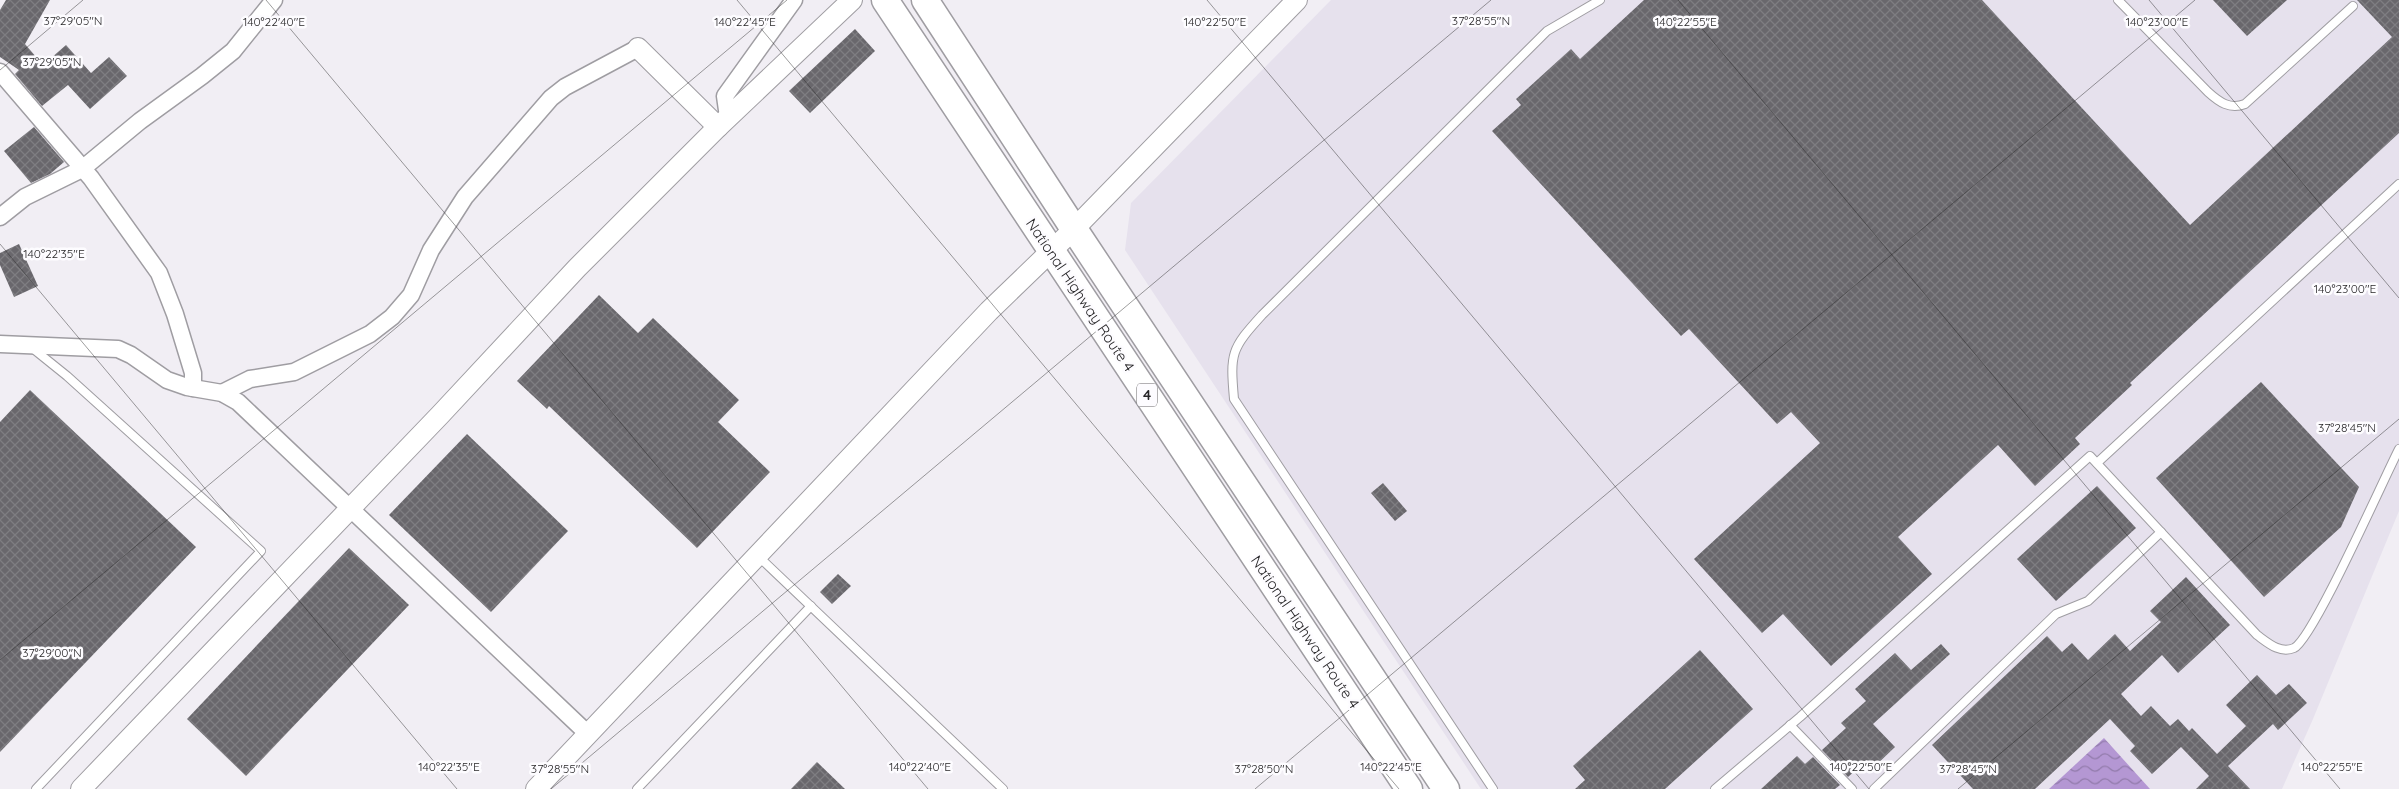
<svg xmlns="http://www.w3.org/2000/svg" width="2399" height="789" viewBox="0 0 2399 789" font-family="Quicksand,sans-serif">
<defs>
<pattern id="water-waves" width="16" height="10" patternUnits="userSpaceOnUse" patternTransform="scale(1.25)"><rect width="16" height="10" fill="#b497d3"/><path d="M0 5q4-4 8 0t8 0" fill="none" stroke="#927bab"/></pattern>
<pattern id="building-cross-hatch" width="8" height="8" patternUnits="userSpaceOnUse" patternTransform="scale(1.25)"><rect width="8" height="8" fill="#69676c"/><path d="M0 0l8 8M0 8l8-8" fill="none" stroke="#7e7d81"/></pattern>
</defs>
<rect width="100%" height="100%" fill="#f1eef4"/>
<path fill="#e6e1ed" d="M1331 0H2399V511L2313 719 2282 789H1481L1125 250 1131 203Z"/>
<path fill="url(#water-waves)" d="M2104 738 2150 789H2049Z"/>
<g fill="url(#building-cross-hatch)">
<path d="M6 0H50L25 44 43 65 66 45 91 73 109 57 127 76 90 109 68 85 42 106 15 74 19 70 0 57V10Z"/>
<path d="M1644 0H1982L2190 225 2392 37 2357 0H2399V133L2130 383 2132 385 2075 438 2080 444 2035 486 1998 445 1898 537 1932 574 1831 666 1783 614 1762 633 1694 559 1820 443 1791 412 1777 424 1689 329 1681 336 1492 131 1521 105 1516 99 1571 49 1580 59Z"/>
<path d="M2213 0H2287L2247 36Z"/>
<path d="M855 29 875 51 810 113 789 91Z"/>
<path d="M34 127 64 162 50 174 31 183 4 151Z"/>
<path d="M19 244 38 286 14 297 0 265V253Z"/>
<path d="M599 295 638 333 653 318 739 400 718 422 770 472 697 548 549 406 547 409 517 381Z"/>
<path d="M2261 382 2359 487 2341 527 2264 597 2156 478Z"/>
<path d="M30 390 196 547 0 752V422Z"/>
<path d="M467 434 568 531 491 612 389 515Z"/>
<path d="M1383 483 1407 511 1395 521 1371 493Z"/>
<path d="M2097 486 2136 528 2056 601 2017 559Z"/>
<path d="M349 548 409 605 246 776 187 719Z"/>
<path d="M838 574 851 586 832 604 820 592Z"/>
<path d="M2186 577 2230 625 2178 673 2162 655 2121 694 2141 716 2151 706 2170 726 2178 719 2189 731 2192 728 2217 754 2246 726 2226 705 2257 675 2276 695 2289 684 2307 703 2278 730 2273 724 2228 766 2250 789H2196L2209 776 2181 747 2152 774 2130 751 2135 746 2110 719 2035 789H1973L1932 745 2047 636 2062 652 2072 643 2088 660 2115 634 2130 651 2161 622 2150 611Z"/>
<path d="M1941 644 1950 654 1873 724 1895 747 1873 768 1867 760 1848 777 1822 750 1846 728 1841 723 1866 701 1855 689 1895 653 1911 670Z"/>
<path d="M1700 650 1753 709 1665 789H1575L1585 780 1573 766Z"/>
<path d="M1797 756 1805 764 1813 757 1840 785 1835 789H1761Z"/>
<path d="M817 762 845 789H791Z"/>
</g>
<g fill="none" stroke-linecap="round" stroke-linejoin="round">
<g stroke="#9f9da2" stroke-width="10">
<g id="service">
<path d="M2118 0 2208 92C2219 102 2230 110 2245 104L2353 6"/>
<path d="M31 347 67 376 261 551 36 789"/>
<path d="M2097 463 2399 184"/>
<path d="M758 556 1003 789"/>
<path d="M1790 725 1852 789"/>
<path d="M637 789 811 606"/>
<path d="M1493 789 1234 399C1230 353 1231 349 1262 315L1547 31 1600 0"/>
<path d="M1715 789 1800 717 2090 456 2257 635C2268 643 2280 654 2294 648 2313 639 2384 478 2399 449"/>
<path d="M1874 789 2056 614 2088 601 2161 532"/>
</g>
</g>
<g stroke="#9f9da2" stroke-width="19">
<g id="minor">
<path d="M0 72 91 178 159 273 175 314 193 373V388"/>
<path d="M728 117 725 96 794 0"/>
<path d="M0 217 25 197 82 169 140 121 202 76 233 51 274 0"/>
<path d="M0 344 118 349 131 355 167 380 187 387 222 393 238 402 588 734"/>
<path d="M222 393 250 379 294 372 370 334 392 317 411 295 431 250 465 197 551 98 565 87 638 48"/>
</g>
</g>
<g stroke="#9f9da2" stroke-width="22">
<g id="tertiary">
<path d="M638 48 718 127"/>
<path d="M81 789 440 415 577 268 718 127 852 0"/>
<path d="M536 789 989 311 1074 229 1297 0"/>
</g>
</g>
<g stroke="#9f9da2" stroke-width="29">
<g id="trunk">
<path d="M885 0 1409 789"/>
<path d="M925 0 1074 229 1446 789"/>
</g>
</g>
<use href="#service" stroke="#fff" stroke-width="8"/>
<use href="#minor" stroke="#fff" stroke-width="16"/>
<use href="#tertiary" stroke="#fff" stroke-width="20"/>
<use href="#trunk" stroke="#fff" stroke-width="26"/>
</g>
<path fill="none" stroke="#282729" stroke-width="1" stroke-opacity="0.45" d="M266 0 928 789M737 0 1399 789M1207 0 1869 789M1678 0 2340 789M2149 0 2399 298M0 70 83 0M0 244 457 789M0 660 787 0M551 789 1491 0M1255 789 2195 0M1958 789 2399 419"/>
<g text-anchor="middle" stroke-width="5" stroke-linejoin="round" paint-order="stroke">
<rect fill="#fdfcff" stroke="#686769" stroke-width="1" x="1137" y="383.5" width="20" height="23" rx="4"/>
<g font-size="14" font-weight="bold" fill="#282729">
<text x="1147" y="400">4</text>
</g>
<g font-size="15" fill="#282729" stroke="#fdfcff">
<text transform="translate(1080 295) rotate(56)" y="5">National Highway Route 4</text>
<text transform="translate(1305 632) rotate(56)" y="5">National Highway Route 4</text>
</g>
</g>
<g font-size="12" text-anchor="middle" fill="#282729" stroke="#fdfcff" stroke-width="5" stroke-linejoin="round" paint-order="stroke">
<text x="73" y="25">37°29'05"N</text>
<text x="1481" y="25">37°28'55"N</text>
<text x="274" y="26">140°22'40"E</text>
<text x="745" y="26">140°22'45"E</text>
<text x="1215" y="26">140°22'50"E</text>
<text x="1686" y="26">140°22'55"E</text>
<text x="2157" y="26">140°23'00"E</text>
<text x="52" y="66">37°29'05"N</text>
<text x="54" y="258">140°22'35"E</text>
<text x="2345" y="293">140°23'00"E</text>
<text x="2347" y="432">37°28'45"N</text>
<text x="52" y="657">37°29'00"N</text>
<text x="449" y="771">140°22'35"E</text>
<text x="920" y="771">140°22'40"E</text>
<text x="1391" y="771">140°22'45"E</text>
<text x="1861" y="771">140°22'50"E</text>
<text x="2332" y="771">140°22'55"E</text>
<text x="560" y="773">37°28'55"N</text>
<text x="1264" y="773">37°28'50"N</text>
<text x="1968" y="773">37°28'45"N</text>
</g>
</svg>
